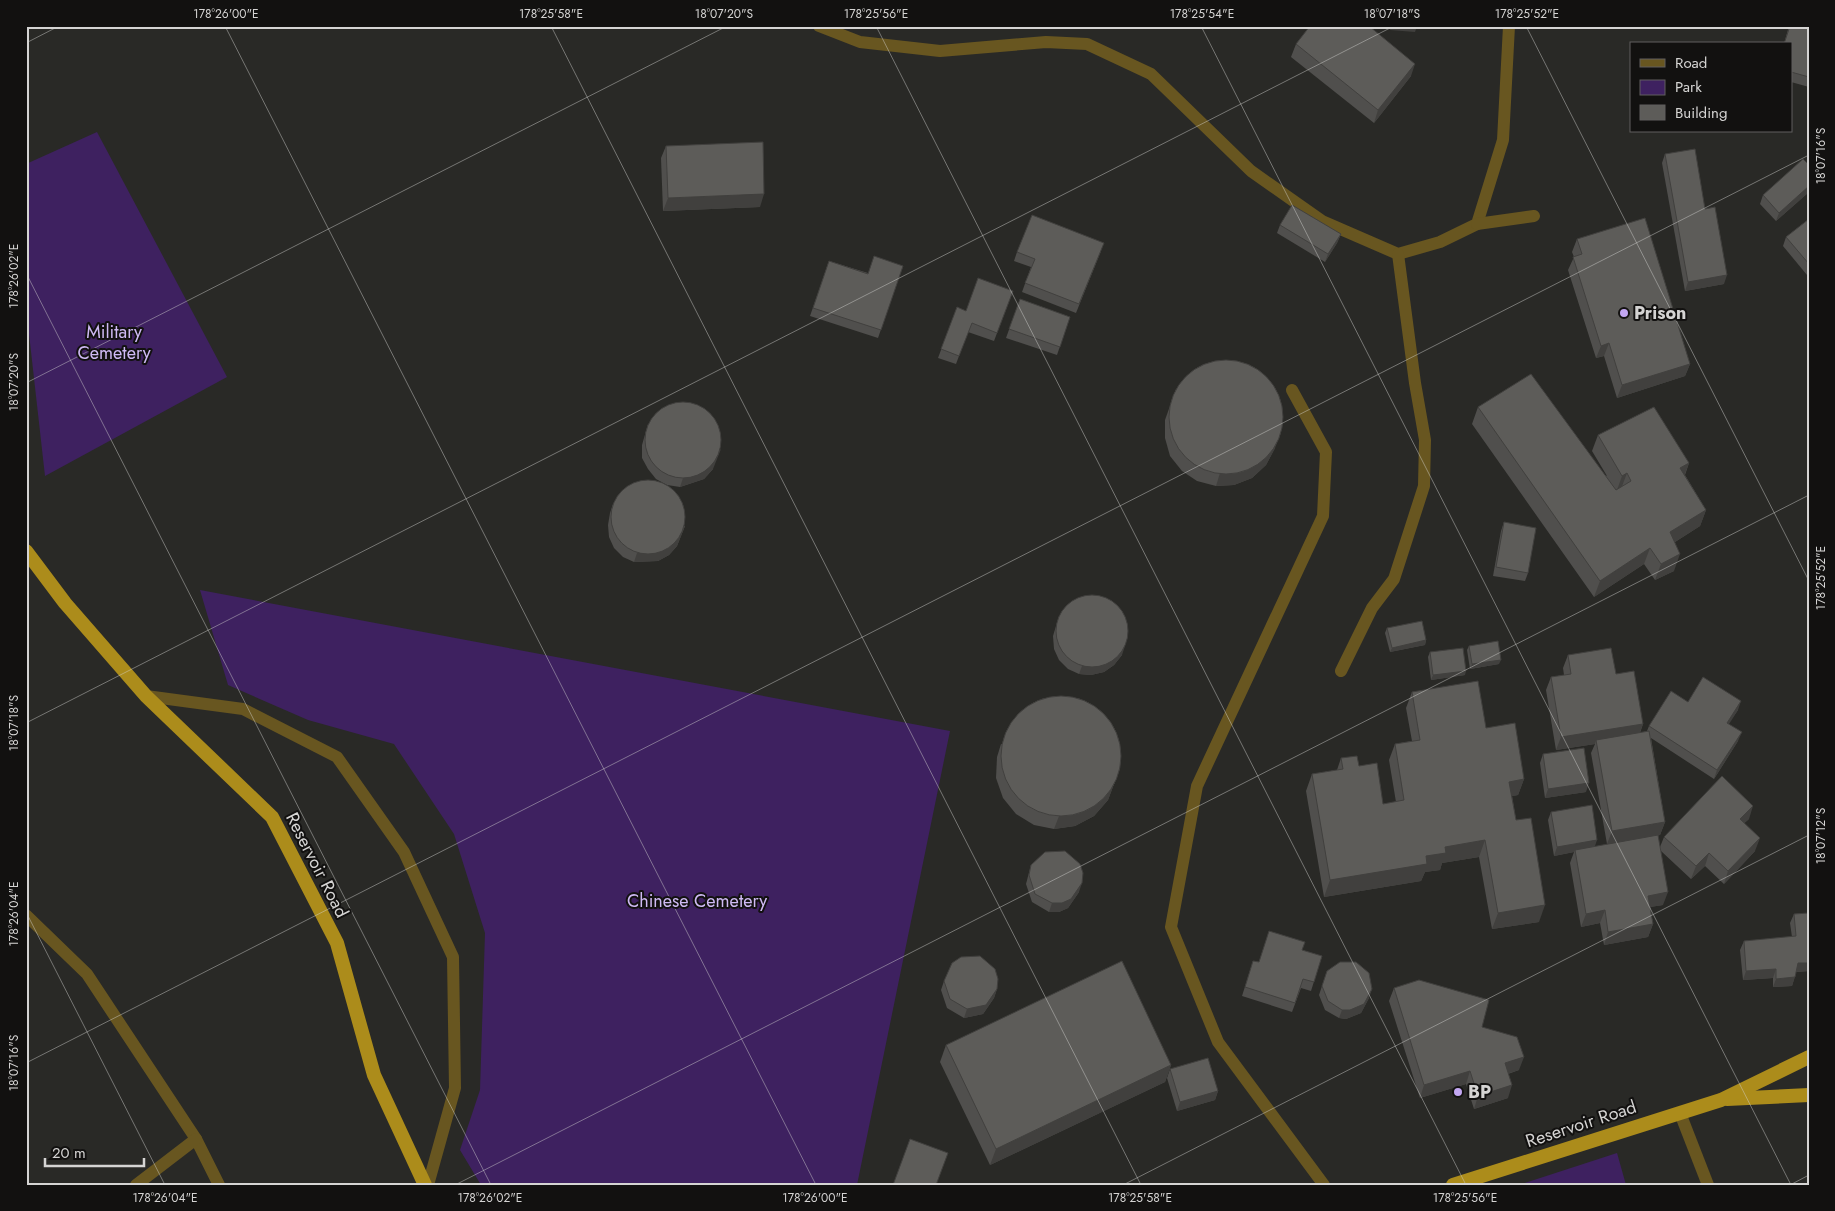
<svg xmlns="http://www.w3.org/2000/svg" width="1835" height="1211" viewBox="0 0 1835 1211" font-family="Jost,sans-serif">
<rect width="100%" height="100%" fill="#292926"/>
<g fill="#3e2160">
<path d="M97 132 227 377 45 476 26 307V164Z"/>
<path d="M200 590 950 731 857 1185H481L460 1150 480 1090 485 933 454 834 394 744 308 720 228 685Z"/>
<path d="M1617 1153 1626 1185H1519Z"/>
</g>
<g fill="none" stroke-linecap="round" stroke-linejoin="round">
<g stroke="#685620" stroke-width="12">
<path d="M1292 390 1326 452 1323 516 1197 786 1171 927 1218 1042 1324 1185"/>
<path d="M146 696 243 709 337 757 404 852 453 957 455 1088 428 1185"/>
<path d="M26 915 87 974 196 1139 219 1185"/>
<path d="M1680 1113 1708 1185"/>
<path d="M136 1185 196 1139"/>
</g>
<g stroke="#685620" stroke-width="12">
<path d="M819 26 860 42 940 51 1046 42 1087 44 1151 74 1251 171 1322 221 1398 254 1440 242 1477 224 1503 140 1509 26"/>
<path d="M1477 224 1534 216"/>
<path d="M1341 671 1372 608 1394 579 1424 486 1425 440 1415 383 1398 254"/>
</g>
<g stroke="#ac8c1b" stroke-width="14">
<path d="M26 551 65 603 146 696 272 817 337 943 374 1075 425 1185"/>
<path d="M1727 1099 1809 1095"/>
<path d="M1453 1185 1721 1100 1809 1057"/>
</g>
</g>
<g fill="#504f4d">
<path d="M1789 26H1809V87L1791 82V44H1784Z"/>
<path d="M1296 44 1411 76 1374 123 1291 57Z"/>
<path d="M666 146 760 207 663 211 661 158Z"/>
<path d="M1665 154 1705 209 1724 284 1685 291 1662 163Z"/>
<path d="M1809 165V192L1776 221 1760 204 1763 195Z"/>
<path d="M1809 219V273L1807 275 1783 246 1786 237Z"/>
<path d="M1280 225 1341 234 1337 243 1325 262 1277 233Z"/>
<path d="M1577 239 1690 364 1685 376 1617 398 1604 356 1596 358 1568 270 1574 257 1572 252Z"/>
<path d="M1101 251 1076 313 1022 292 1031 267 1014 261 1017 252Z"/>
<path d="M829 261 868 273 903 266 878 338 810 316Z"/>
<path d="M1013 291 994 341 968 332 956 364 938 358 957 307 966 311Z"/>
<path d="M1020 299 1070 317 1057 355 1006 338Z"/>
<path d="M1176 389 1275 448 1266 465 1252 478 1234 485 1216 486 1197 481 1182 471 1170 456 1165 438V420Z"/>
<path d="M1478 407 1607 476 1592 451 1598 435 1689 463 1685 475 1706 510 1700 526 1675 542 1674 571 1655 580 1644 564 1594 597 1472 424Z"/>
<path d="M648 424 713 469 704 479 680 487 667 485 656 479 648 469 642 458V445Z"/>
<path d="M613 504 685 526 677 546 669 555 658 561 634 562 623 557 614 548 609 537 608 525 610 513Z"/>
<path d="M1504 522 1528 573 1525 581 1493 576 1501 531Z"/>
<path d="M1059 616 1122 655 1114 665 1104 672 1091 675 1079 674 1068 669 1059 660 1054 649 1053 636Z"/>
<path d="M1387 628 1426 640 1425 645 1390 652 1385 633Z"/>
<path d="M1469 646 1499 664 1470 669 1467 650Z"/>
<path d="M1430 652 1465 675 1431 680 1428 657Z"/>
<path d="M1568 655 1616 674 1643 724 1640 733 1647 731 1649 726 1688 702 1738 710 1728 724 1738 741 1714 779 1651 738 1665 822 1660 835 1607 844 1591 753 1595 744 1556 750 1546 690 1551 677 1564 675 1563 668Z"/>
<path d="M1412 692 1486 728 1524 779 1518 795 1512 796 1516 820 1539 922 1492 929 1479 857 1442 863 1440 870 1425 872 1421 881 1324 897 1306 791 1312 774 1337 770 1341 758 1359 766 1383 804 1396 802 1389 760 1395 744 1412 741 1406 708Z"/>
<path d="M1001 744 1120 768 1108 800 1094 816 1075 826 1054 829 1034 825 1016 814 1003 798 996 778 997 757Z"/>
<path d="M1543 754 1586 792 1545 798 1540 763Z"/>
<path d="M1551 812 1595 847H1660L1664 837 1749 819 1744 823 1755 851 1724 884 1705 866 1691 879 1661 851 1663 905 1650 907 1653 924 1648 937 1604 945 1600 923 1581 927 1570 863 1574 852 1554 856 1548 820Z"/>
<path d="M1031 865 1079 892 1068 908 1059 912H1049L1032 902 1026 884Z"/>
<path d="M1809 913V971L1796 972 1792 986 1773 987V978L1743 980 1740 950 1744 941 1792 937 1790 923 1794 914Z"/>
<path d="M1302 950 1322 956 1311 991 1301 988 1292 1012 1242 996 1253 961 1258 962Z"/>
<path d="M1327 971 1369 998 1361 1013 1346 1019 1339 1018 1325 1010 1319 995Z"/>
<path d="M944 981 997 989 994 998 983 1014 964 1018 947 1008 941 990Z"/>
<path d="M1394 988 1482 1027 1519 1070 1508 1074V1098L1474 1109 1466 1084 1420 1098 1389 1001Z"/>
<path d="M946 1045 1171 1065 1165 1082 990 1165 940 1062Z"/>
<path d="M1170 1069 1218 1091 1215 1100 1177 1111 1167 1078Z"/>
</g>
<g fill="#41403e">
<path d="M1391 26H1417L1415 32 1390 30Z"/>
<path d="M1415 64 1411 76 1374 123 1378 110Z"/>
<path d="M1809 186V192L1776 221 1779 213Z"/>
<path d="M764 194 760 207 663 211 668 198Z"/>
<path d="M1341 234 1337 243 1325 262 1328 254Z"/>
<path d="M1727 275 1724 284 1685 291 1688 282Z"/>
<path d="M1609 343 1604 356 1596 358 1601 346Z"/>
<path d="M1690 364 1685 376 1617 398 1622 385Z"/>
<path d="M1280 436 1275 448 1266 465 1252 478 1234 485 1216 486 1220 473Z"/>
<path d="M721 449 713 469 704 479 680 487 683 478Z"/>
<path d="M1689 463 1683 479 1680 468Z"/>
<path d="M1627 473 1621 489 1616 493 1622 476Z"/>
<path d="M1706 510 1700 526 1664 549 1670 532Z"/>
<path d="M685 526 677 546 669 555 658 561 634 562 637 553Z"/>
<path d="M1650 548 1644 564 1594 597 1600 581Z"/>
<path d="M1680 554 1674 571 1655 580 1661 564Z"/>
<path d="M1426 640 1425 645 1390 652 1392 648Z"/>
<path d="M1125 646 1122 655 1114 665 1104 672 1091 675 1079 674 1082 666Z"/>
<path d="M1501 660 1499 664 1470 669 1472 664Z"/>
<path d="M1466 671 1465 675 1431 680 1433 675Z"/>
<path d="M1741 701 1738 710 1724 732 1727 723Z"/>
<path d="M1643 724 1638 737 1596 740 1595 744 1556 750 1561 737Z"/>
<path d="M1742 732 1738 741 1714 779 1717 770Z"/>
<path d="M1120 768 1108 800 1094 816 1075 826 1054 829 1059 816Z"/>
<path d="M1524 779 1518 795 1503 798 1509 782Z"/>
<path d="M1589 783 1586 792 1545 798 1548 789Z"/>
<path d="M1753 806 1749 819 1735 832 1740 819Z"/>
<path d="M1665 822 1660 835 1607 844 1612 831Z"/>
<path d="M1760 838 1755 851 1724 884 1728 871Z"/>
<path d="M1485 840 1479 857 1442 863 1440 870 1425 872 1421 881 1324 897 1330 880 1445 847Z"/>
<path d="M1597 840 1594 849 1575 850 1574 852 1554 856 1557 847Z"/>
<path d="M1709 853 1705 866 1691 879 1696 866Z"/>
<path d="M1082 883 1079 892 1068 908 1059 912H1049L1052 903Z"/>
<path d="M1668 892 1663 905 1643 908 1648 896Z"/>
<path d="M1545 905 1539 922 1492 929 1498 913Z"/>
<path d="M1605 910 1600 923 1581 927 1586 914Z"/>
<path d="M1653 924 1648 937 1604 945 1608 932Z"/>
<path d="M1798 963H1809V971L1795 972Z"/>
<path d="M1776 969 1773 978 1743 980 1746 971Z"/>
<path d="M1795 977 1792 986 1773 987 1776 979Z"/>
<path d="M997 989 994 998 983 1014 964 1018 967 1009Z"/>
<path d="M1372 989 1369 998 1361 1013 1346 1019 1339 1018 1342 1010Z"/>
<path d="M1524 1057 1519 1070 1500 1076 1505 1063Z"/>
<path d="M1171 1065 1165 1082 990 1165 996 1149Z"/>
<path d="M1470 1071 1466 1084 1420 1098 1424 1085Z"/>
<path d="M1512 1085 1508 1098 1474 1109 1478 1096Z"/>
<path d="M1218 1091 1215 1100 1177 1111 1180 1102Z"/>
</g>
<g fill="#5d5c59" stroke="#41403e">
<path d="M1310 26H1369L1415 64 1378 110 1296 44Z"/>
<path d="M1790 26H1809V77L1791 72V44H1784Z"/>
<path d="M763 142 764 194 668 198 666 146Z"/>
<path d="M1695 149 1705 209 1715 207 1727 275 1688 282 1665 154Z"/>
<path d="M1803 159 1809 165V186L1779 213 1763 195Z"/>
<path d="M1292 205 1341 234 1328 254 1280 225Z"/>
<path d="M1032 215 1104 243 1079 304 1025 283 1035 259 1017 252Z"/>
<path d="M1645 218 1690 364 1622 385 1609 343 1601 346 1573 257 1582 254 1577 239Z"/>
<path d="M1809 219V264L1786 237Z"/>
<path d="M874 256 903 266 881 330 813 308 829 261 868 274Z"/>
<path d="M978 278 1013 291 997 333 972 323 959 356 941 349 957 307 966 311Z"/>
<path d="M1020 299 1070 317 1060 347 1009 329Z"/>
<circle cx="1226" cy="417" r="57"/>
<path d="M1531 374 1616 490 1631 481 1627 473 1622 476 1598 435 1654 407 1689 463 1680 468 1706 510 1670 532 1680 554 1661 564 1650 548 1600 581 1478 407Z"/>
<circle cx="683" cy="440" r="38"/>
<circle cx="648" cy="517" r="37"/>
<path d="M1504 522 1536 528 1528 573 1496 567Z"/>
<circle cx="1092" cy="631" r="36"/>
<path d="M1422 621 1426 640 1392 648 1387 628Z"/>
<path d="M1498 641 1501 660 1472 664 1469 646Z"/>
<path d="M1463 648 1466 671 1433 675 1430 652Z"/>
<path d="M1611 648 1616 674 1634 671 1643 724 1561 737 1551 677 1571 674 1568 655Z"/>
<path d="M1703 677 1741 701 1727 723 1742 732 1717 770 1649 726 1671 691 1688 702Z"/>
<path d="M1478 681 1486 728 1515 723 1524 779 1509 782 1516 820 1531 818 1545 905 1498 913 1485 840 1445 847 1446 853 1426 856 1427 864 1330 880 1312 774 1343 769 1341 758 1357 756 1359 766 1377 763 1383 804 1404 800 1395 744 1420 740 1412 692Z"/>
<circle cx="1061" cy="756" r="60"/>
<path d="M1649 731 1665 822 1612 831 1596 740Z"/>
<path d="M1584 748 1589 783 1548 789 1543 754Z"/>
<path d="M1722 776 1753 806 1740 819 1760 838 1728 871 1709 853 1696 866 1664 837Z"/>
<path d="M1592 805 1597 840 1557 847 1551 812Z"/>
<path d="M1658 835 1668 892 1648 896 1653 924 1608 932 1605 910 1586 914 1575 850Z"/>
<path d="M1065 851 1080 864 1083 873 1082 883 1071 899 1062 903H1052L1035 894 1029 875 1031 865 1045 852Z"/>
<path d="M1809 913V963H1798L1795 977 1776 979V969L1746 971 1744 941 1796 936 1794 914Z"/>
<path d="M1269 931 1305 942 1302 950 1322 956 1314 982 1303 979 1295 1003 1245 987 1253 961 1259 962Z"/>
<path d="M980 956 995 969 998 979 997 989 986 1005 967 1009 950 999 944 981 952 963 961 957Z"/>
<path d="M1122 961 1171 1065 996 1149 946 1045Z"/>
<path d="M1340 962H1356L1369 973 1372 989 1364 1004 1350 1010H1342L1328 1001 1322 986 1327 971Z"/>
<path d="M1419 980 1489 1000 1482 1027 1517 1037 1524 1057 1505 1063 1512 1085 1478 1096 1470 1071 1424 1085 1394 988Z"/>
<path d="M1208 1058 1218 1091 1180 1102 1170 1069Z"/>
<path d="M910 1139 948 1153 936 1185H893Z"/>
</g>
<path fill="none" stroke="#d5d4d3" stroke-width="1" stroke-opacity="0.45" d="M225 26 816 1185M551 26 1141 1185M876 26 1466 1185M1201 26 1791 1185M1526 26 1809 581M26 43 59 26M26 273 491 1185M26 383 727 26M26 723 1394 26M26 912 165 1185M26 1063 1809 155M455 1185 1809 495M1123 1185 1809 835M1790 1185 1809 1175"/>
<g fill="#c3a7f2" stroke="#121110" stroke-width="2">
<circle cx="1624" cy="313" r="5"/>
<circle cx="1458" cy="1092" r="5"/>
</g>
<g text-anchor="middle" stroke-width="4" stroke-linejoin="round" paint-order="stroke">
<g font-size="18" font-weight="bold" fill="#d5d4d3" stroke="#121110" text-anchor="start">
<text x="1634" y="319">Prison</text>
<text x="1468" y="1098">BP</text>
</g>
<g font-size="18" fill="#cfbaf4" stroke="#121110">
<text x="114" y="338">Military<tspan x="114" dy="21">Cemetery</tspan></text>
<text x="697" y="907">Chinese Cemetery</text>
</g>
<g font-size="18" fill="#d5d4d3" stroke="#121110">
<text transform="translate(317 865) rotate(63)" y="6">Reservoir Road</text>
<text transform="translate(1581 1124) rotate(-18)" y="6">Reservoir Road</text>
</g>
</g>
<rect width="1835" height="1211" fill="none" stroke="#121110" stroke-width="55"/>
<rect x="1630" y="42" width="162" height="90" fill="#121110" stroke="#605f5e"/>
<rect x="1640" y="59" width="25" height="8" fill="#685620" stroke="#605f5e"/>
<text x="1675" y="68" font-size="15" fill="#d5d4d3">Road</text>
<rect x="1640" y="80" width="25" height="15" fill="#3e2160" stroke="#605f5e"/>
<text x="1675" y="92" font-size="15" fill="#d5d4d3">Park</text>
<rect x="1640" y="105" width="25" height="15" fill="#5d5c59" stroke="#605f5e"/>
<text x="1675" y="118" font-size="15" fill="#d5d4d3">Building</text>
<path d="M45 1158v8h99v-8" fill="none" stroke="#d5d4d3" stroke-width="2.5"/>
<text x="52" y="1158" font-size="15" fill="#d5d4d3" stroke="#121110" stroke-width="4" paint-order="stroke">20 m</text>
<rect x="28" y="28" width="1780" height="1156" fill="none" stroke="#d5d4d3" stroke-width="2"/>
<g font-size="12" text-anchor="middle" fill="#d5d4d3">
<text x="226" y="18">178°26'00"E</text>
<text x="551" y="18">178°25'58"E</text>
<text x="724" y="18">18°07'20"S</text>
<text x="876" y="18">178°25'56"E</text>
<text x="1202" y="18">178°25'54"E</text>
<text x="1392" y="18">18°07'18"S</text>
<text x="1527" y="18">178°25'52"E</text>
<text transform="translate(1821 156) rotate(-90)" y="4">18°07'16"S</text>
<text transform="translate(14 276) rotate(-90)" y="4">178°26'02"E</text>
<text transform="translate(14 382) rotate(-90)" y="4">18°07'20"S</text>
<text transform="translate(1821 578) rotate(-90)" y="4">178°25'52"E</text>
<text transform="translate(14 723) rotate(-90)" y="4">18°07'18"S</text>
<text transform="translate(1821 836) rotate(-90)" y="4">18°07'12"S</text>
<text transform="translate(14 914) rotate(-90)" y="4">178°26'04"E</text>
<text transform="translate(14 1063) rotate(-90)" y="4">18°07'16"S</text>
<text x="165" y="1202">178°26'04"E</text>
<text x="490" y="1202">178°26'02"E</text>
<text x="815" y="1202">178°26'00"E</text>
<text x="1140" y="1202">178°25'58"E</text>
<text x="1465" y="1202">178°25'56"E</text>
</g>
</svg>
